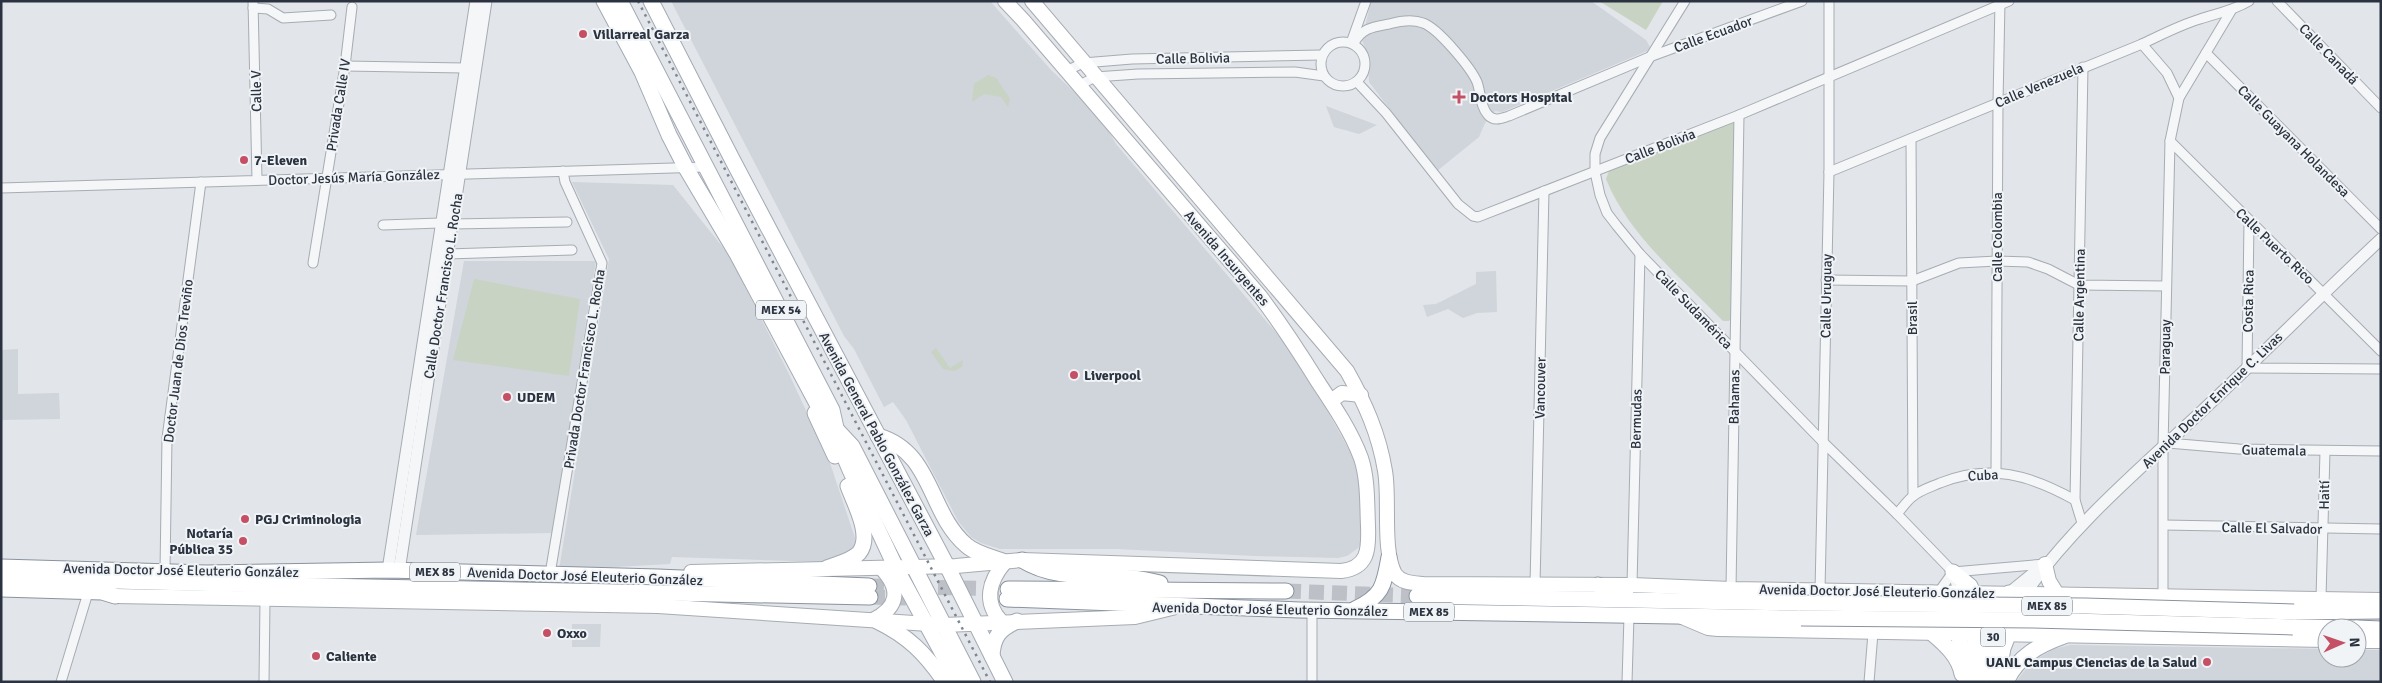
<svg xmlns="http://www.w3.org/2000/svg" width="2382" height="683" viewBox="0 0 2382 683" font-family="Signika,sans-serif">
<rect width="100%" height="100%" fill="#e2e5e9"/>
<g fill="#d0d4db">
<path d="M671 1H990L1051 70 1087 104 1106 127 1116 144 1300 361 1355 461 1361 492 1362 541 1358 548 1347 556 1338 558 1256 556 1117 549H1000L981 543 971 537 958 521 906 420 893 402 884 407 854 349 844 336Z"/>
<path d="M1371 1H1591L1646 40 1650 47 1647 51 1502 112 1495 111 1485 123 1479 137 1437 171 1369 82 1368 56 1362 40Z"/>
<path d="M1326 106 1377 125 1359 134 1334 127Z"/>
<path d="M572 182 673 185 729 255 789 374 829 460 858 547 846 556 823 562 672 557 670 564 559 570 609 259Z"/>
<path d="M464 261H596L552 533 416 535Z"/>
<path d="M1496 271 1497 312 1477 313 1463 318 1448 309 1427 317 1423 305 1436 304 1476 284V272Z"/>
<path d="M18 349V394L59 393 60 419 1 420V350Z"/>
<path d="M572 624H601L600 647H572Z"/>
<path d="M2070 645 2327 649V658H2357V650H2381V682H2016L2028 666 2040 657 2054 649Z"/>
</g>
<g fill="#c8d3c4">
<path d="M1599 1H1663L1646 30Z"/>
<path d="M988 75 996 78 1010 99 1008 107 1001 97 984 94 972 102 974 84Z"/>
<path d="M1729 121 1734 122 1736 127 1732 317 1729 321H1723C1681 277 1629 236 1606 179L1609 171Z"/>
<path d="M474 279 580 299 569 376 453 360Z"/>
<path d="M936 348 950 368 963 360 962 367 954 371 943 369 931 352Z"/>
</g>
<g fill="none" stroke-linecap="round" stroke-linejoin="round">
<g stroke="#bdc1c7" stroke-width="15" stroke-dasharray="15 8" stroke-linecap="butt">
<path d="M869 586 1008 589"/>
<path d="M1286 591 1417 596"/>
<path d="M870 597 906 598"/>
</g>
<g stroke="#a7acb3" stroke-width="11">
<g id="minor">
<path d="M253 1 257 180"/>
<path d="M1685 1 1600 138 1595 154V172L1600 195 1607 213 1617 226 1640 254 1823 442 1897 514 1953 572 1958 593"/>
<path d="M2277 1 2381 108"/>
<path d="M253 8 268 9 283 18 331 15"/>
<path d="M1352 40 1366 1"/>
<circle cx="1343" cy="64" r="22"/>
<path d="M1354 43C1362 28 1373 27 1389 24 1400 21 1413 19 1423 23 1438 28 1471 68 1477 82 1481 93 1480 106 1488 115 1494 122 1502 118 1509 116L1652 56 1802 1"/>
<path d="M2142 44 2167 73 2179 98"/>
<path d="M2206 53 2381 229"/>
<path d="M345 66 464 68"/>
<path d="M1066 71 1083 63 1132 59 1321 55"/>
<path d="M1357 82 1386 113 1458 204 1473 216 1478 217 1739 115 2009 1"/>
<path d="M1078 86 1095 77 1138 74 1295 72 1324 76"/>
<path d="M1911 139 1913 496"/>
<path d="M2170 141 2381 351"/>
<path d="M1829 172 2142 44C2161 35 2180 25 2200 19 2218 13 2232 11 2249 1"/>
<path d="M1 188 706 167"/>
<path d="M2249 221 2247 368 2381 369"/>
<path d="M452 224 567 222"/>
<path d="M383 225 440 223"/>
<path d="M447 254 572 250"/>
<path d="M313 263 345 66 352 7"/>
<path d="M1826 280 1912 281 1959 263 1997 261 2028 262 2048 269 2079 285 2166 286"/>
<path d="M2168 443 2239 449 2381 451"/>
<path d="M1996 472 1998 103 2000 1"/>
<path d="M1897 514C1902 508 1907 501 1912 497 1920 490 1931 487 1940 483 1990 463 2030 475 2075 500"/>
<path d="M2082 523 2075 500 2083 67"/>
<path d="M2164 525 2381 529"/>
<path d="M165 571 167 438 201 182"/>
<path d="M1953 572 2045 564"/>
<path d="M550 574 602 263 565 182 563 171"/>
<path d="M1535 585 1544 191"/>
<path d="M1632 585 1640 254"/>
<path d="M1731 589 1739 115"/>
<path d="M1820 591 1829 172V1"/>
<path d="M1938 593 1953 572"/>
<path d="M2163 596V447L2170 141 2179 98 2231 11"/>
<path d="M2321 598 2325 451"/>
<path d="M1312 610V682"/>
<path d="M61 682 87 596"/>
<path d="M264 682 265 599"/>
<path d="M1627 682 1629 616"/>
<path d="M1869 682 1873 633"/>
</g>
</g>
<g stroke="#a7acb3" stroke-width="13">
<g id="tertiary">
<path d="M388 570C417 381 445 191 476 1"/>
<path d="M399 571 486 1"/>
<path d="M2009 593 2036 571"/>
<path d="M2024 595C2074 524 2140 469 2203 410 2263 354 2321 295 2381 239"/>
</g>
</g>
<g stroke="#a7acb3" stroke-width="16">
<g id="secondary">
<path d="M1032 1 1347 371C1365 403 1379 434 1385 471 1390 499 1382 550 1395 574 1401 583 1413 583 1423 584L1632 585 1731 589 2381 600"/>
<path d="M1331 401 1342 393 1361 395"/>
<path d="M2045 564 2049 581 2057 594"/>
<path d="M691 572 956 566 1022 560 1341 571C1368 568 1369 550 1368 526 1367 504 1368 479 1361 458 1351 431 1334 406 1318 382 1300 353 1281 324 1260 296L1023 20 1005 1"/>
<path d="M115 596 658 606 944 625 1135 617 1172 608"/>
<path d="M1682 617 1708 628 1718 629 2327 640"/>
<path d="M873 620C899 607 901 589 881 568"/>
<path d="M1001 621C983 602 989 581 1005 562"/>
<path d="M2357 641H2381"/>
</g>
</g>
<g stroke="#a2aab4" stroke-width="17">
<g id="primary">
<path d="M604 1 642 72 669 135 686 168 737 254 823 415 852 446 973 682"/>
<path d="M620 1 832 410 840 446 850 470 897 570 958 682"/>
<path d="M651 1 732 159 947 566 1005 682"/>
<path d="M815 413 835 456"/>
<path d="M878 436C933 452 928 512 966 545 976 554 992 557 1005 562"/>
<path d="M827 568C837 564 851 561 859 553 873 536 854 503 848 486"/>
<path d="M1953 572 1970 586 1973 593 1974 634 1979 682"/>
<path d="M1932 593 1958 635 1970 677"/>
<path d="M1958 593 1961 616"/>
<path d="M877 621C908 636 925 653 945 682"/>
<path d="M1933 634C1946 645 1959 657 1962 674"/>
<path d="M992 656C993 636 1000 629 1017 621"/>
<path d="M1984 676 1991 642 2009 593"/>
<path d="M1997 682 2003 648 2024 595"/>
<path d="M2006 682C2018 656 2039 645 2064 636"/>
</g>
</g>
<g stroke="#8a939f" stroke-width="17">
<g id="trunk">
<path d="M1022 560C1056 581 1095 574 1133 578 1142 579 1151 581 1160 583"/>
<path d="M1 567 206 573 388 570 658 577 869 586"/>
<path d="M1 578 268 585 870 597"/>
<path d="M1598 585 1610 589 1626 590"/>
<path d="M1 589 102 592 115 596"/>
<path d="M1008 589 1286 591"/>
<path d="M1417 596 1800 603"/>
<path d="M1007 599 1300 610 1801 618"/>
<path d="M1355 609C1383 596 1384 585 1389 557"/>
<path d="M2294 612 2381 611"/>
<path d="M2293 627 2356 628"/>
<path d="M2357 628 2381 629"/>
</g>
</g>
<use href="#minor" stroke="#f4f6f8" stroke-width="9"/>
<use href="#tertiary" stroke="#f4f6f8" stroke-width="11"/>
<use href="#secondary" stroke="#fff" stroke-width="14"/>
<use href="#primary" stroke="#fff" stroke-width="15"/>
<use href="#trunk" stroke="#fff" stroke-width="15"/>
<path stroke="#7c8592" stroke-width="2.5" stroke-dasharray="2.5 5" stroke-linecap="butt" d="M638 1 990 682"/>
<g stroke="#8a939f" stroke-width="17" stroke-linecap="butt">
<g id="trunk-bridge">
<path d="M1800 603 2085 606 2294 612"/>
<path d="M1801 618 2033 620 2293 627"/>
</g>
</g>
<use href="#trunk-bridge" stroke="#fff" stroke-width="15"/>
</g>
<g fill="#c55065" stroke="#f1f4f7" stroke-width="2">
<circle cx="583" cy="34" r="5"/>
<path d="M1456.5 89.5h5v5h5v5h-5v5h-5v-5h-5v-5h5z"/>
<circle cx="244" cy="160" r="5"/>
<circle cx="1074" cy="375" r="5"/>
<circle cx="507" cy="397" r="5"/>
<circle cx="245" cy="519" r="5"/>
<circle cx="243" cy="541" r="5"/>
<circle cx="547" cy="633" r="5"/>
<circle cx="316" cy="656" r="5"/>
<circle cx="2207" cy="662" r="5"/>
</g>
<g text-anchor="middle" stroke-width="4" stroke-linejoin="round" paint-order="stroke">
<g fill="#f1f4f7" stroke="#666d77" stroke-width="1">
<rect x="756" y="300.5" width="50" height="19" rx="4"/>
<rect x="410" y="562.5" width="50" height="19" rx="4"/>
<rect x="2022" y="596.5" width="50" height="19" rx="4"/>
<rect x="1404" y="602.5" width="50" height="19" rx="4"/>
<rect x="1980.5" y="627.5" width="25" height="19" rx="4"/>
</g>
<g font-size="12" font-weight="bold" fill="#2b3340">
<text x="781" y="314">MEX 54</text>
<text x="435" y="576">MEX 85</text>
<text x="2047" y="610">MEX 85</text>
<text x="1429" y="616">MEX 85</text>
<text x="1993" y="641">30</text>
</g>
<g font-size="14" font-weight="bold" fill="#2b3340" stroke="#f1f4f7" text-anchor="start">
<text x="593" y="39">Villarreal Garza</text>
<text x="1470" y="102">Doctors Hospital</text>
<text x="254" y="165">7-Eleven</text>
<text x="1084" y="380">Liverpool</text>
<text x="517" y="402">UDEM</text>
<text x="255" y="524">PGJ Criminologia</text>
<text x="233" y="538" text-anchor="end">Notaría<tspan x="233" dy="16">Pública 35</tspan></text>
<text x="557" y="638">Oxxo</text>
<text x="326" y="661">Caliente</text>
<text x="2197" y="667" text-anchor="end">UANL Campus Ciencias de la Salud</text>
</g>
<g font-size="14" fill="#2b3340" stroke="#f1f4f7">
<text transform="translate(1713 34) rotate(-20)" y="5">Calle Ecuador</text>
<text transform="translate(2329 54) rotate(46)" y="5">Calle Canadá</text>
<text transform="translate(1193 58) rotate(-1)" y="5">Calle Bolivia</text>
<text transform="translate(2039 85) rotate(-23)" y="5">Calle Venezuela</text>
<text transform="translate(256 91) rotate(-91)" y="5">Calle V</text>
<text transform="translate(338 105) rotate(-81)" y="5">Privada Calle IV</text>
<text transform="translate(2294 141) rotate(45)" y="5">Calle Guayana Holandesa</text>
<text transform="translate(1660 146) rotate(-21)" y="5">Calle Bolivia</text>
<text transform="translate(354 177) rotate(-2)" y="5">Doctor Jesús María González</text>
<text transform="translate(1997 237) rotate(-90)" y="5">Calle Colombia</text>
<text transform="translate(2275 246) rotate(44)" y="5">Calle Puerto Rico</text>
<text transform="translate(1227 258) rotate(49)" y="5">Avenida Insurgentes</text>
<text transform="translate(443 286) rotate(-81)" y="5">Calle Doctor Francisco L. Rocha</text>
<text transform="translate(2079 295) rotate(-89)" y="5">Calle Argentina</text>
<text transform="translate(1826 296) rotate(-89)" y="5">Calle Uruguay</text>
<text transform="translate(2248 301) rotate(-89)" y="5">Costa Rica</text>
<text transform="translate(1694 309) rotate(46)" y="5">Calle Sudamérica</text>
<text transform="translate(1912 318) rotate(-90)" y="5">Brasil</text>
<text transform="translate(2165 347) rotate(-89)" y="5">Paraguay</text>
<text transform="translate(178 361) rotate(-83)" y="5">Doctor Juan de Dios Treviño</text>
<text transform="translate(584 369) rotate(-81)" y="5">Privada Doctor Francisco L. Rocha</text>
<text transform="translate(1540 388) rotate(-89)" y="5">Vancouver</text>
<text transform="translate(1734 397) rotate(-89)" y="5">Bahamas</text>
<text transform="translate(2212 400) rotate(-44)" y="5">Avenida Doctor Enrique C. Livas</text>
<text transform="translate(1636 419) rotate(-89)" y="5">Bermudas</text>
<text transform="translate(877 434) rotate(62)" y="5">Avenida General Pablo González Garza</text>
<text transform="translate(2274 450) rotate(1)" y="5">Guatemala</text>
<text transform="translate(1983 475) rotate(-3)" y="5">Cuba</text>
<text transform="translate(2324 495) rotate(-89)" y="5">Haití</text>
<text transform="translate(2272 528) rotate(1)" y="5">Calle El Salvador</text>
<text transform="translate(181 570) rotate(1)" y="5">Avenida Doctor José Eleuterio González</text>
<text transform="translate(585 576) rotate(2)" y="5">Avenida Doctor José Eleuterio González</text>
<text transform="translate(1877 591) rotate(1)" y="5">Avenida Doctor José Eleuterio González</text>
<text transform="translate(1270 609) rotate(1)" y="5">Avenida Doctor José Eleuterio González</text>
</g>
</g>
<rect width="2382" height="683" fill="none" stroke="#2b3340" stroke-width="5"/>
<g transform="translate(2342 643) rotate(88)"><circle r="24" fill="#f1f4f7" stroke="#a2a7ae"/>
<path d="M0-4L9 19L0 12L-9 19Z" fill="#c55065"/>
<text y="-8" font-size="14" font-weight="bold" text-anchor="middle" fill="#2b3340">N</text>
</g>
</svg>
